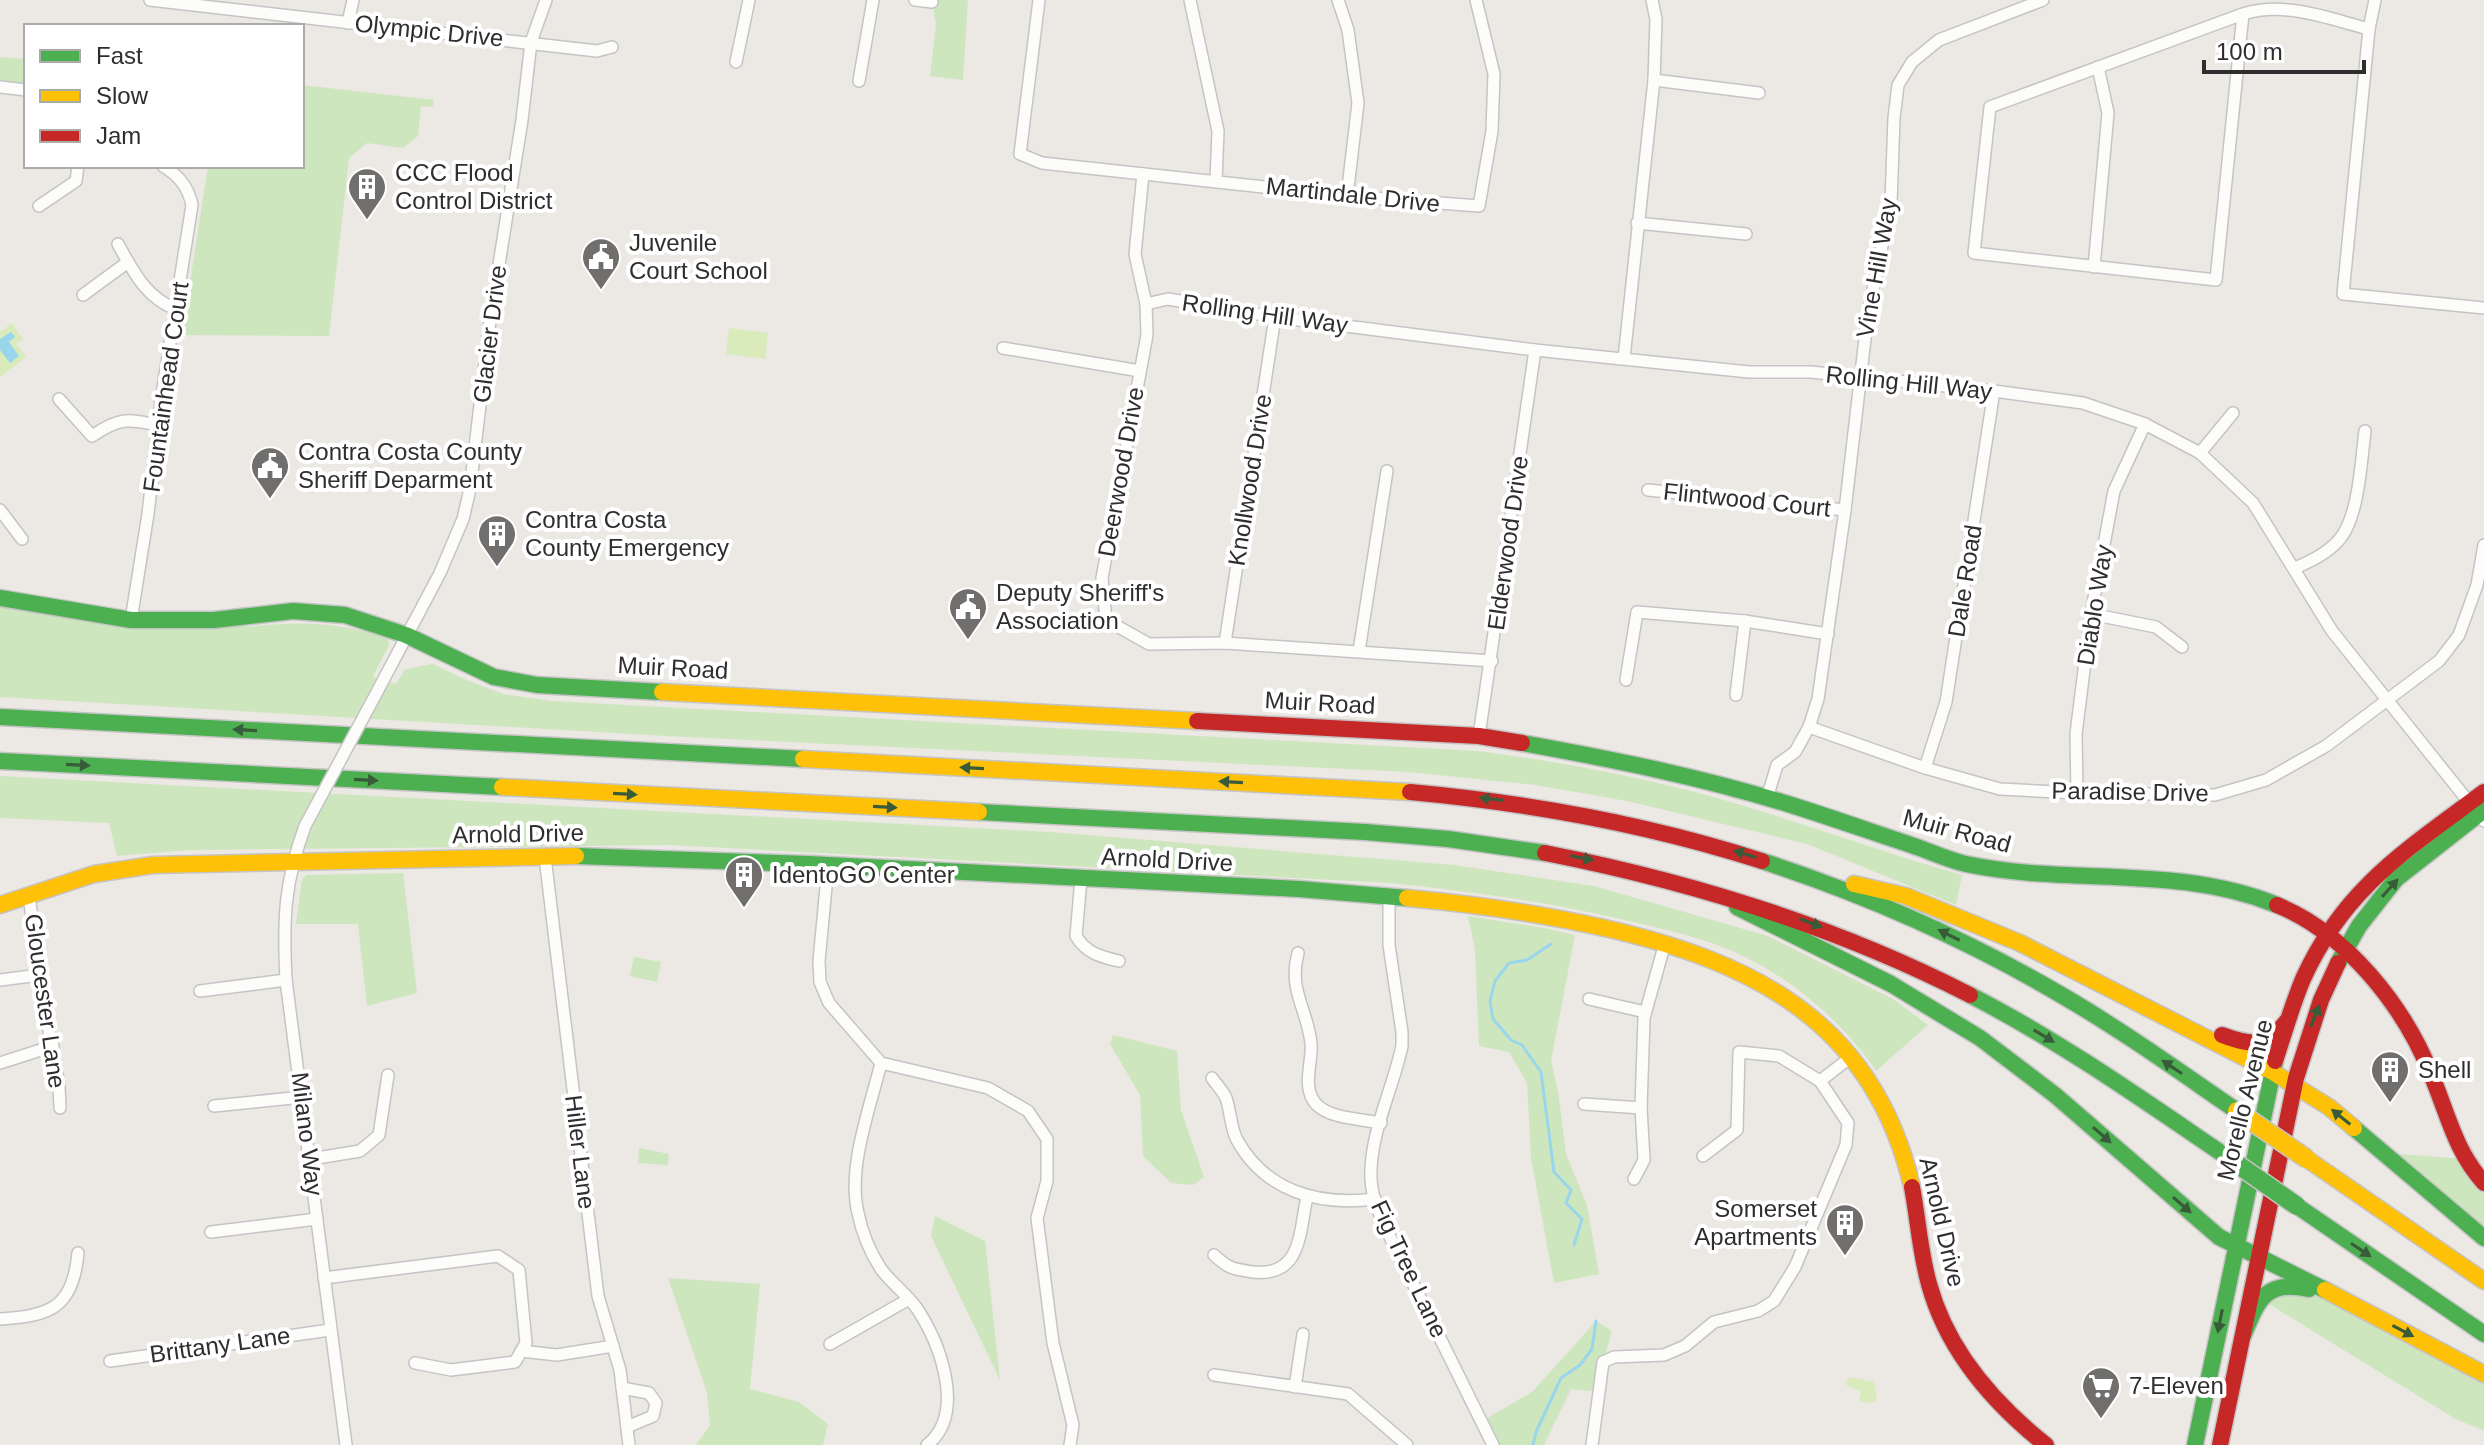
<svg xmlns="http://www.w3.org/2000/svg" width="2484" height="1445" viewBox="0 0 2484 1445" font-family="Arial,sans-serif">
<rect width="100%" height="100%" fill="#ece8e4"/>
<g fill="#cee6be">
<path d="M932 0H968L963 80 930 76 936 25Z"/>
<path d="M0 57 26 59V90L0 87Z"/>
<path d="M302 85 434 100 433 107 421 106 418 136 403 148 367 143 349 158 329 336 182 335 208 166H302Z"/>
<path d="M0 598 65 609 243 617 246 627C301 621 334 622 388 637L389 645 373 677 396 684 405 669 433 664 464 679 503 694 552 701 1478 751C1567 763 1655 779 1741 805 1815 827 1888 854 1962 875L1956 905 1807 844 1627 801 1535 785 1408 772 665 736 0 697Z"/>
<path d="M0 776 1051 832 1454 865 1594 886 1768 936 1893 999 1928 1025 1876 1071C1844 1024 1800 985 1749 959 1715 941 1675 932 1638 923 1556 903 1475 892 1391 883L669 845 189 850 117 856 109 823 0 818Z"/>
<path d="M403 873 417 993 367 1006 358 924H296L302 879 307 875Z"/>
<path d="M1468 916 1544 928 1575 935 1551 1061 1558 1091 1566 1154 1587 1205 1599 1274 1554 1283 1531 1158 1527 1083 1509 1052 1479 1046 1475 949Z"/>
<path d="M634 957 661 962 657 982 630 976Z"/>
<path d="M1113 1035 1177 1051 1181 1110 1204 1177 1193 1185 1171 1183 1143 1156 1140 1095 1110 1044Z"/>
<path d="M639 1148 669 1154 668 1165 638 1163Z"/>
<path d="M2385 1153 2465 1159 2484 1183V1238Z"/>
<path d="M935 1216 985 1241 1000 1380 931 1236Z"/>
<path d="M668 1278 760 1284 750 1389 799 1402 828 1424 823 1445H696L710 1425 707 1393Z"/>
<path d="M2296 1285 2484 1374V1431L2454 1418 2259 1298Z"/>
<path d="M1596 1321 1612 1331 1603 1362 1599 1392 1571 1389 1544 1445H1493L1482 1421 1532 1392Z"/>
</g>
<g fill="#d9eabb">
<path d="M12 323 23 339 16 344 26 357 0 377V332Z"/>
<path d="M729 328 768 333 765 359 726 354Z"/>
<path d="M1848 1377 1874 1382 1877 1400 1870 1403 1859 1401 1861 1392 1846 1385Z"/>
</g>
<path fill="#99d6ec" d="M11 332 15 337 9 342 19 356 10 363 0 350V339Z"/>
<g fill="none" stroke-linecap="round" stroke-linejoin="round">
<g stroke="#99d6ec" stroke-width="3">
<path d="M1551 944 1527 960 1509 963 1495 981 1490 1001 1493 1019 1511 1040 1522 1045 1541 1072 1554 1172 1571 1190 1566 1203 1582 1219 1574 1245"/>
<path d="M1533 1445 1536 1432 1561 1378 1580 1365 1592 1349 1596 1321"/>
</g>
<g stroke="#c5c4c5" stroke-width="14">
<g id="street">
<path d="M150 0 597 51 612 47"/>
<path d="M915 0 932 2"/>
<path d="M1039 0 1020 154 1042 163 1347 196 1479 206 1492 131 1494 74 1476 0"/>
<path d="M1190 0 1218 131 1216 181"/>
<path d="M1338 0 1348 30 1358 103 1347 196"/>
<path d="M2375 0 2369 29 2343 294 2484 308"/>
<path d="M2243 14 2216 280 1974 253 1990 107 2243 14C2285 1 2327 18 2369 29"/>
<path d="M348 23 353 0"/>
<path d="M736 62 749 0"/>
<path d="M1654 80 1759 93"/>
<path d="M859 81 873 0"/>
<path d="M0 87 26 90"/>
<path d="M1143 174 1135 254 1146 304 1147 335 1102 578 1106 620 1149 644 1225 643 1492 661"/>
<path d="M39 206 76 181 78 166"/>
<path d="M1637 223 1746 234"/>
<path d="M118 244C133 271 146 298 176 309"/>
<path d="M2094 267 2108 113 2098 67"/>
<path d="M83 295 128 262"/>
<path d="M1146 304 1168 299 1275 317 1535 350 1749 372H1811L1994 391 2083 403 2145 424 2200 453 2253 503 2332 631 2484 821"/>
<path d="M1003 348 1140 371"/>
<path d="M1624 358 1654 80 1656 19 1652 0"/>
<path d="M59 399 92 436C120 417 127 419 159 425"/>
<path d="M2200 453 2233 413"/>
<path d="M1648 490 1845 510"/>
<path d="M0 510 22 539"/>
<path d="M2295 568C2311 561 2326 554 2338 541 2359 519 2361 461 2365 431"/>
<path d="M2091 614 2156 627 2182 647"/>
<path d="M131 620 148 514 161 400 192 205C188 186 178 175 163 166"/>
<path d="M1225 643 1275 317"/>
<path d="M1359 651 1387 471"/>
<path d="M1626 680 1637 612 1745 621 1828 634"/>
<path d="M377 692 440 573 463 519 470 489 490 321 522 120 531 42 546 0"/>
<path d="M1736 695 1745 621"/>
<path d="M1809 727 1925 768 2000 789 2077 793 2215 795 2266 780 2326 746 2439 661 2459 635 2477 585 2484 545"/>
<path d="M1479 736 1535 350"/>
<path d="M1925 768 1946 702 1994 391"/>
<path d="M2077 793 2076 734 2091 614 2114 491 2145 424"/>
<path d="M1767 798 1777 765 1795 752 1809 727 1818 699 1845 510 1868 313 1891 203 1894 118 1898 85 1912 62 1939 40 2043 0"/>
<path d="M305 826C284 883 283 920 286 980L346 1445"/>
<path d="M545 857 598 1296 620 1370 629 1445"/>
<path d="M828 866 819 961 820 982 829 1003 881 1063 988 1088 1028 1111 1047 1139V1181L1037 1218 1053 1343 1073 1425 1070 1445"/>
<path d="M1081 879 1076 936C1086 953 1101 957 1119 961"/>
<path d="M29 895 39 975 59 1086 60 1108"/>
<path d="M1389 895V945L1402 1032V1046C1393 1089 1369 1135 1371 1179 1372 1198 1380 1216 1388 1233L1493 1445"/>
<path d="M1298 953C1288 990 1307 1008 1311 1043 1313 1062 1301 1087 1316 1104 1330 1119 1362 1119 1381 1123"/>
<path d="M0 980 39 975"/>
<path d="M200 991 286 980"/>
<path d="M1589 999 1645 1012"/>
<path d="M0 1063 53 1046"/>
<path d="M881 1063C870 1108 847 1168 858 1213 862 1233 870 1252 881 1269 892 1284 908 1295 918 1310 941 1346 966 1414 927 1445"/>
<path d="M1212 1078C1216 1084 1223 1091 1226 1098 1231 1112 1230 1126 1237 1140 1266 1192 1319 1206 1375 1199"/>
<path d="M1820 1081 1851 1057"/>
<path d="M1584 1104 1641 1108"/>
<path d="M214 1106 302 1097"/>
<path d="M311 1159 360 1151 379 1135 388 1075"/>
<path d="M1634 1179 1644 1160 1641 1108 1644 1018 1665 943"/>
<path d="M211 1232 317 1219"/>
<path d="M1214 1255C1229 1269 1233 1269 1253 1272 1302 1277 1299 1233 1307 1197"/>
<path d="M324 1278 498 1256 519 1270 526 1343 515 1362 451 1370 415 1363"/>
<path d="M0 1319C50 1316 73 1308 78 1253"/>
<path d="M830 1344 909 1299"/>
<path d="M521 1351 557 1355 613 1346"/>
<path d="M110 1361 330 1330"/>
<path d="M1214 1375 1348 1394 1407 1445"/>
<path d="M1295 1387 1303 1334"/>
<path d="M622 1388 649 1393 656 1403 653 1416 627 1427"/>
<path d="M1592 1445 1603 1362 1614 1357 1664 1355 1685 1346 1714 1322 1758 1311 1774 1301 1795 1267 1846 1145 1848 1123 1820 1081 1779 1056 1739 1052 1737 1130 1703 1156"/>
</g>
</g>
<g stroke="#c5c4c5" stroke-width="19">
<g id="fast">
<path d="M0 598 131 620H214L293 611 345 615 406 635 494 677 537 685 662 692"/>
<path d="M0 717 803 759"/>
<path d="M1522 743C1611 759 1701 777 1788 804 1830 817 1872 832 1914 846 1932 852 1948 860 1966 864 2071 886 2176 864 2277 905"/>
<path d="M0 761 502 787"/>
<path d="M979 812 1365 832 1448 839 1545 853"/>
<path d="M576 856 809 864 1299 889 1407 898"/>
<path d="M1762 861C1866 895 1968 940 2063 996 2123 1031 2180 1072 2237 1111"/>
<path d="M1737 907 1891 984 1980 1038 2055 1095 2219 1237 2325 1290"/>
<path d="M2338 963 2359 926 2396 879 2484 810"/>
<path d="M1970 995C2060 1041 2143 1100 2227 1157"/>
<path d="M2354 1128 2484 1238"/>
<path d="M2297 1206 2484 1334"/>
<path d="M2243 1336C2258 1300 2265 1279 2309 1289"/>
<path d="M2195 1445 2275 1061"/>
</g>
</g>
<g stroke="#c5c4c5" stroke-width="19">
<g id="slow">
<path d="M662 692 1197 721"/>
<path d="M803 759 1410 792"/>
<path d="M502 787 979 812"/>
<path d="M1854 884 1906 896 2020 943 2271 1071 2329 1107 2354 1128"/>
<path d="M1407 898C1472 904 1537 913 1600 927 1753 961 1874 1022 1912 1187"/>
<path d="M0 905 94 874 153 865 576 856"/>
<path d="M2307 1159 2484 1281"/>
<path d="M2325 1290 2484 1374"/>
</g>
</g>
<g stroke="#c5c4c5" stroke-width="19">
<g id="jam">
<path d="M1197 721 1479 736 1522 743"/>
<path d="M1410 792C1530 803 1647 824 1762 861"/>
<path d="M1545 853C1693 882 1835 926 1970 995"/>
<path d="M2277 905C2346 933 2404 1006 2431 1074 2448 1114 2454 1149 2484 1183"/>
<path d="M2222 1035C2252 1046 2266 1048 2287 1021"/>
<path d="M2275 1061C2284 1034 2292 1005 2303 979 2344 888 2408 849 2484 792"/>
<path d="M1912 1187C1918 1219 1920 1252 1929 1284 1947 1350 1993 1403 2046 1445"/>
<path d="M2220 1445 2296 1078 2321 1000 2338 963"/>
</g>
</g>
<use href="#street" stroke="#fcfcfb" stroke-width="11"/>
<use href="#fast" stroke="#4caf50" stroke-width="16"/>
<use href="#slow" stroke="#ffc107" stroke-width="16"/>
<use href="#jam" stroke="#c62828" stroke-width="16"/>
<g stroke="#c5c4c5" stroke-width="14" stroke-linecap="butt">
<path id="street-bridge" d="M305 826 377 692"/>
</g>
<g stroke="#c6c5c4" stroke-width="21" stroke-linecap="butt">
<path id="fast-bridge" d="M2227 1157 2297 1206"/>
</g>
<g stroke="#c6c5c4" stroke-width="21" stroke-linecap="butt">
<path id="slow-bridge" d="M2237 1111 2307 1159"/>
</g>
<use href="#street-bridge" stroke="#fcfcfb" stroke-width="11"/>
<use href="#fast-bridge" stroke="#4caf50" stroke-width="18"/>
<use href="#slow-bridge" stroke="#ffc107" stroke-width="18"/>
</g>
<defs><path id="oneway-solid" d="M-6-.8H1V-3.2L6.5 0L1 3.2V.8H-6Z" transform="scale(2)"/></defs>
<g fill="#385b3a">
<use href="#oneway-solid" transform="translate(245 730) rotate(-177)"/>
<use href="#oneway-solid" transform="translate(78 765) rotate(3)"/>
<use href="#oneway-solid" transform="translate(972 768) rotate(-177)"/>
<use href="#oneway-solid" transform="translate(366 780) rotate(3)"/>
<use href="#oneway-solid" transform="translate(1231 782) rotate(-177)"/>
<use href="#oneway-solid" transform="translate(625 794) rotate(3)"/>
<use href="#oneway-solid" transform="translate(1491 799) rotate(-173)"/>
<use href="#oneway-solid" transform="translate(885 807) rotate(3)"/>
<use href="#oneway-solid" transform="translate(1745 854) rotate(-163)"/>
<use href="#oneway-solid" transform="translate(1582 858) rotate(11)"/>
<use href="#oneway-solid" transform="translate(2390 888) rotate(-48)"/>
<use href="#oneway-solid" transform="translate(1811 923) rotate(21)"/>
<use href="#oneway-solid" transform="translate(1949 935) rotate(-154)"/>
<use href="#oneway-solid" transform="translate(2315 1016) rotate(-68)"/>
<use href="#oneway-solid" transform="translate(2044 1036) rotate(31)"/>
<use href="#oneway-solid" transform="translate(2172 1067) rotate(-146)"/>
<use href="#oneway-solid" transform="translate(2341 1117) rotate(-141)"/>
<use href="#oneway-solid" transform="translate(2102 1135) rotate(41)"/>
<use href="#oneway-solid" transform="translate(2182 1205) rotate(41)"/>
<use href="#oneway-solid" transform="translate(2361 1250) rotate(34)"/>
<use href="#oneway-solid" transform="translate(2220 1321) rotate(101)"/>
<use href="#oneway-solid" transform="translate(2403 1331) rotate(28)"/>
</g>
<defs>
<g id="building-pin" transform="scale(2)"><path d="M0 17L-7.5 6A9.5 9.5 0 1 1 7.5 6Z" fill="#706f6e" stroke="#fff"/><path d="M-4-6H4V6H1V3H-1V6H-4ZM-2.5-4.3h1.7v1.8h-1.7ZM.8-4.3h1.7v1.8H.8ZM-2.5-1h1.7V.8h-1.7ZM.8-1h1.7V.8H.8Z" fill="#fff"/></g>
<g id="civic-pin" transform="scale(2)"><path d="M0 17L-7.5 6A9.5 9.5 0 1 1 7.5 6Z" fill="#706f6e" stroke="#fff"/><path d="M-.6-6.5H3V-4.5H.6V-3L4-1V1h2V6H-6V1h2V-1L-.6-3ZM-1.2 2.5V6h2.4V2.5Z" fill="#fff"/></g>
<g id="supermarket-pin" transform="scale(2)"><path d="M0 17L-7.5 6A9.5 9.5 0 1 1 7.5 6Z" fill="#706f6e" stroke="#fff"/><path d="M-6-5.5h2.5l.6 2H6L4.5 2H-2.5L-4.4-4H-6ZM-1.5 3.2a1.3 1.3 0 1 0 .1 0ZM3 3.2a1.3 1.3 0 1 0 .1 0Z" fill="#fff"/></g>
</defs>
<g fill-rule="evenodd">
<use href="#building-pin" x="367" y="187"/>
<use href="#civic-pin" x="601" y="257"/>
<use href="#civic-pin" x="270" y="466"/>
<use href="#building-pin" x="497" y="534"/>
<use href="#civic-pin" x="968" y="607"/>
<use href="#building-pin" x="744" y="875"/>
<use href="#building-pin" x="2390" y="1070"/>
<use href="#building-pin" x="1845" y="1223"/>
<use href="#supermarket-pin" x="2101" y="1386"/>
</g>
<g text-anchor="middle" stroke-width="8" stroke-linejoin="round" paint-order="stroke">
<g font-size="24" fill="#2e2e2e" stroke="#fff">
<text transform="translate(429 31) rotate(6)" y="8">Olympic Drive</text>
<text transform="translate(1353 195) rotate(6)" y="8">Martindale Drive</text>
<text transform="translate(1877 268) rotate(-80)" y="8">Vine Hill Way</text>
<text transform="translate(1265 314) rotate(8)" y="8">Rolling Hill Way</text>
<text transform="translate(490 334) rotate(-83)" y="8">Glacier Drive</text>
<text transform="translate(1909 383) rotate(6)" y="8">Rolling Hill Way</text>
<text transform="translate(166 387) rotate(-82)" y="8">Fountainhead Court</text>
<text transform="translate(1121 472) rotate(-80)" y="8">Deerwood Drive</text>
<text transform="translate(1250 480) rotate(-81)" y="8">Knollwood Drive</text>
<text transform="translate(1747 500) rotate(6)" y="8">Flintwood Court</text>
<text transform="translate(1508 543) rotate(-82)" y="8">Elderwood Drive</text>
<text transform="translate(1965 581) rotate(-81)" y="8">Dale Road</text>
<text transform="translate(2095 605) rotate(-81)" y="8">Diablo Way</text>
<text transform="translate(673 668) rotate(3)" y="8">Muir Road</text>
<text transform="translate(1320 703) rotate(3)" y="8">Muir Road</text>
<text transform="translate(2130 792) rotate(1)" y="8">Paradise Drive</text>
<text transform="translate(1957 831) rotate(15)" y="8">Muir Road</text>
<text transform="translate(518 834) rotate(-1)" y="8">Arnold Drive</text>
<text transform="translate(1167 860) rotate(3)" y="8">Arnold Drive</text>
<text transform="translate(45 1001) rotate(82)" y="8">Gloucester Lane</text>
<text transform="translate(2245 1100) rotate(-76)" y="8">Morello Avenue</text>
<text transform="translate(307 1134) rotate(83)" y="8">Milano Way</text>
<text transform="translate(580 1152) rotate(83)" y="8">Hiller Lane</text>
<text transform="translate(1942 1222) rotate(77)" y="8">Arnold Drive</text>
<text transform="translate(1409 1269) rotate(65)" y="8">Fig Tree Lane</text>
<text transform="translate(220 1345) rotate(-8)" y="8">Brittany Lane</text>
</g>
<g font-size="24" fill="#2e2e2e" stroke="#fff" text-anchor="start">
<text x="395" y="181">CCC Flood<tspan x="395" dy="28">Control District</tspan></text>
<text x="629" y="251">Juvenile<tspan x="629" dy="28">Court School</tspan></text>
<text x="298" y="460">Contra Costa County<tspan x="298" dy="28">Sheriff Deparment</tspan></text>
<text x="525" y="528">Contra Costa<tspan x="525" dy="28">County Emergency</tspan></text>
<text x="996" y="601">Deputy Sheriff's<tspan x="996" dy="28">Association</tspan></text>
<text x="772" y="883">IdentoGO Center</text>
<text x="2418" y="1078">Shell</text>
<text x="1817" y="1217" text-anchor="end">Somerset<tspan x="1817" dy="28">Apartments</tspan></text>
<text x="2129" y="1394">7-Eleven</text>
</g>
</g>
<rect x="24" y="24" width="280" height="144" fill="#ffffff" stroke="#ababab" stroke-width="2"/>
<rect x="40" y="50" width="40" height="12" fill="#4caf50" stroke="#ababab" stroke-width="2"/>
<text x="96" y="64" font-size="24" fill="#2e2e2e">Fast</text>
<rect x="40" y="90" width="40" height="12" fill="#ffc107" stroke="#ababab" stroke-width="2"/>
<text x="96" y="104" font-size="24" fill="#2e2e2e">Slow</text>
<rect x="40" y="130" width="40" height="12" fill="#c62828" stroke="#ababab" stroke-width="2"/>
<text x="96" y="144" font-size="24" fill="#2e2e2e">Jam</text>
<path d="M2204 60v12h160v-12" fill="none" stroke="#2e2e2e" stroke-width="4"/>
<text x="2216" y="60" font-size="24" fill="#2e2e2e" stroke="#ffffff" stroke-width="6" paint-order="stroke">100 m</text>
</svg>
